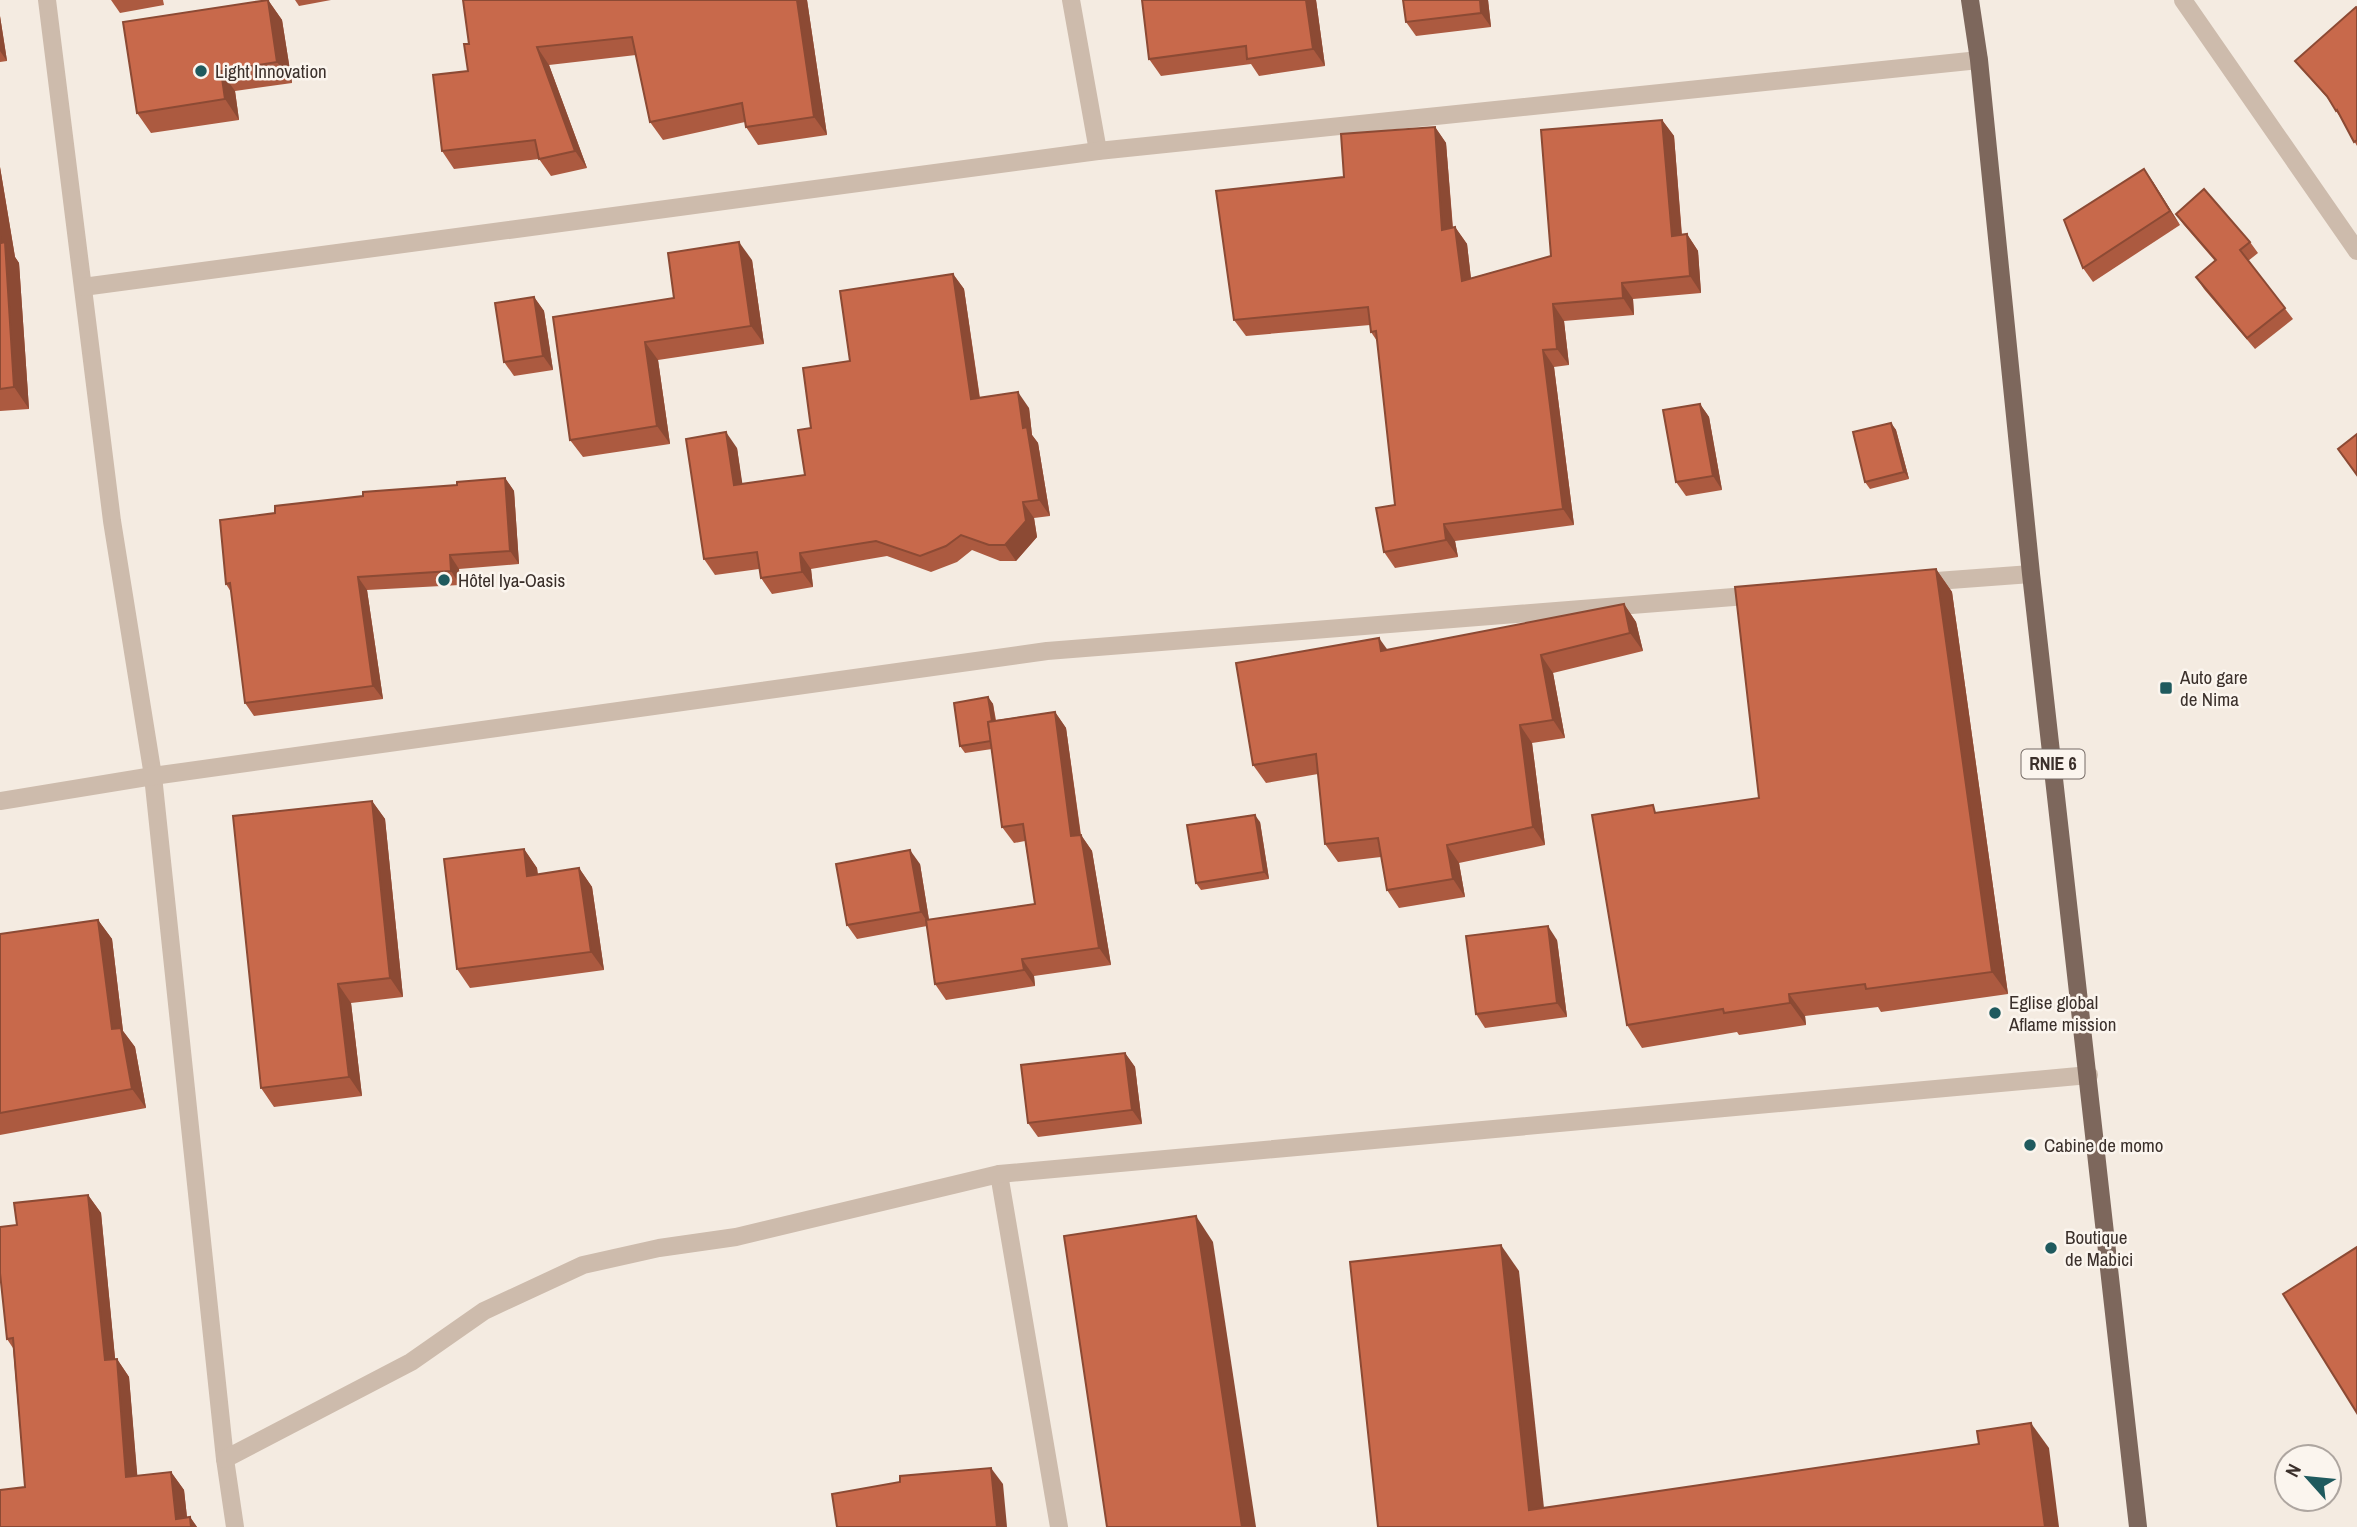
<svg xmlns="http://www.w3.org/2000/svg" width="2357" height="1527" viewBox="0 0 2357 1527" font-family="'Archivo Narrow',sans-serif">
<rect width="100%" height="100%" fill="#f4ebe1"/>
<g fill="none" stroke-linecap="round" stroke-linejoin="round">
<g stroke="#cdbbac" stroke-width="18">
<path d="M47 0 112 521 153 776 225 1459 235 1527"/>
<path d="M1071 0 1098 151"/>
<path d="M2183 0 2357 251"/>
<path d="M83 287 1098 151 1979 60"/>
<path d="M1923 582 2031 574"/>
<path d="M0 801 153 776 1047 651 1759 595"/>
<path d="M999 1174 1059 1527"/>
<path d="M225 1459 411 1362 484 1311 583 1265 659 1248 736 1237 999 1174 2089 1075"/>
</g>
<path stroke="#7d675c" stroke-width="18" d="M1970 0 1979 60 2031 574 2138 1527"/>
</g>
<g fill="#ac5a40">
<path d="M111 0H163L164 5 120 13Z"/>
<path d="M268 0 282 20 292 83 235 91 239 120 151 133 137 113Z"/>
<path d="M295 0H331L299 6Z"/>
<path d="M807 0 827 135 758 145 746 127 745 122 663 140 650 122 636 55 549 65 587 168 551 176 539 159 454 169 442 151 468 71 469 44Z"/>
<path d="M1142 0H1316L1325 66 1259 76 1251 64 1161 76 1149 59Z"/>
<path d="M1488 0 1491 27 1416 36 1406 22Z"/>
<path d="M2357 8V146L2341 118 2336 111 2329 100 2295 61Z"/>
<path d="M0 16 7 61 0 62Z"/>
<path d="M1662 120 1674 136 1682 235 1687 234 1698 251 1701 293 1633 299 1634 315 1564 321 1569 365 1554 367 1574 525 1455 541 1458 557 1395 568 1384 552 1395 505 1377 341 1371 332 1370 325 1246 336 1234 320 1344 177 1435 127 1446 143 1453 228 1455 227 1467 244 1471 278 1551 256Z"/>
<path d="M0 167 15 257 19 263 29 409 0 411Z"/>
<path d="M2153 182 2180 225 2093 282 2083 268Z"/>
<path d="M2176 214 2250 242 2258 253 2248 261 2293 319 2255 349 2204 289 2196 277 2215 261 2184 225Z"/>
<path d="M752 260 764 344 658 360 670 444 583 457 570 440 674 298Z"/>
<path d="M953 274 964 289 980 398 1029 408 1032 435 1038 443 1050 516 1034 518 1037 537 1016 561H1000L972 550 957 562 931 572 887 556 811 569 813 587 772 594 761 578 759 569 715 575 704 559 737 448 742 484 805 475 811 428 850 361Z"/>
<path d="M534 297 544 311 553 370 514 376 504 362Z"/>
<path d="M1700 404 1709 417 1722 490 1686 496 1676 482Z"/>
<path d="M1891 423 1896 430 1909 479 1870 489 1865 482Z"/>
<path d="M505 478 514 491 519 564 459 569 460 585 367 590 383 699 254 716 245 703 231 592 226 584 275 513Z"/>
<path d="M1936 569 1952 592 2008 994 1881 1012 1878 1007 1805 1016 1806 1025 1739 1035 1737 1032 1642 1048 1627 1025 1659 813 1759 798Z"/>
<path d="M1624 604 1636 622 1643 651 1553 673 1565 738 1532 743 1545 845 1459 863 1465 897 1399 908 1387 890 1381 857 1338 862 1325 844 1318 774 1266 783 1253 765 1387 650Z"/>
<path d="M988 697 993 704 996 720 1055 712 1066 728 1081 835 1092 851 1111 965 1034 976 1035 986 946 1000 935 984 927 926 857 939 847 925 920 864 929 920 1035 904 1025 841 1014 843 1002 827 992 749 965 753 960 746Z"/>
<path d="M372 801 385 819 403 997 351 1003 362 1096 274 1107 261 1088Z"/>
<path d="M1260 822 1269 879 1201 890 1196 883Z"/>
<path d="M524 849 537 868 538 875 579 868 592 887 604 970 470 988 457 969Z"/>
<path d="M98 920 112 939 123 1031 135 1047 146 1108 0 1135V934Z"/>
<path d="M1557 940 1567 1017 1485 1028 1476 1014Z"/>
<path d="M1125 1053 1135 1067 1142 1124 1038 1137 1028 1123Z"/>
<path d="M88 1195 101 1213 115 1359H117L129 1377 137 1476 171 1472 184 1490 187 1517H190L197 1527H0L25 1487 13 1348 7 1339 17 1225Z"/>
</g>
<g fill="#8c4a34">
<path d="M268 0 282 20 292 83 277 62Z"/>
<path d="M797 0H807L827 135 814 117Z"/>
<path d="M1306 0H1316L1325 66 1313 49Z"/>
<path d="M1480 0H1488L1491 27 1481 13Z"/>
<path d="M0 16 7 61 0 51Z"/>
<path d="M537 47 549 65 587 168 575 151Z"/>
<path d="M221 71 235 91 239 120 225 99Z"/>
<path d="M1662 120 1674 136 1683 252 1672 236Z"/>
<path d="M1435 127 1446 143 1454 246 1442 230Z"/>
<path d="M0 167 15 257 19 263 29 409 14 387 0 235Z"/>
<path d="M2144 169 2153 182 2180 225 2170 211Z"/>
<path d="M1455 227 1467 244 1473 297 1462 281Z"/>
<path d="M1687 234 1698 251 1701 293 1690 276Z"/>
<path d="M739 242 752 260 764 344 751 326Z"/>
<path d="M953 274 964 289 982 415 971 399Z"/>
<path d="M1622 283 1633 299 1634 315 1623 298Z"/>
<path d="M534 297 544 311 553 370 543 356Z"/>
<path d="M1553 304 1564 321 1569 365 1557 349Z"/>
<path d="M645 342 658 360 670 444 657 426Z"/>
<path d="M1543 350 1554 367 1574 525 1563 509Z"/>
<path d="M1018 392 1029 408 1032 435 1038 443 1050 516 1039 500 1023 428Z"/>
<path d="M1700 404 1709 417 1722 490 1713 476Z"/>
<path d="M1891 423 1896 430 1909 479 1904 472Z"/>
<path d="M726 432 737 448 745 501 734 485Z"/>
<path d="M505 478 514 491 519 564 510 551Z"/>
<path d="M1023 502 1034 518 1037 537 1016 561 1005 545Z"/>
<path d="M1444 524 1455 541 1458 557 1446 540Z"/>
<path d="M800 553 811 569 813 587 802 572Z"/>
<path d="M450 555 459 569 460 585 451 571Z"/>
<path d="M1936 569 1952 592 2008 994 1992 972Z"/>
<path d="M358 577 367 590 383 699 373 686Z"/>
<path d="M1624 604 1636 622 1643 651 1630 633Z"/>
<path d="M1379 638 1392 656 1381 651Z"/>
<path d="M1541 655 1553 673 1565 738 1553 720Z"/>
<path d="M988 697 993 704 999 747 994 740Z"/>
<path d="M1055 712 1066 728 1083 853 1071 836Z"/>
<path d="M1520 725 1532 743 1545 845 1533 827Z"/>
<path d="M372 801 385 819 403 997 390 978Z"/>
<path d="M1255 815 1260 822 1269 879 1264 872Z"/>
<path d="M1081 835 1092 851 1111 965 1099 948Z"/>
<path d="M1447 845 1459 863 1465 897 1453 879Z"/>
<path d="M524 849 537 868 540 895 527 876Z"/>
<path d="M910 850 920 864 930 926 921 912Z"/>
<path d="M579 868 592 887 604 970 591 952Z"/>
<path d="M98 920 112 939 123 1031 135 1047 146 1108 132 1089 112 1029Z"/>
<path d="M1548 926 1557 940 1567 1017 1557 1003Z"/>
<path d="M1022 959 1034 976 1035 986 1024 970Z"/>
<path d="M338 984 351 1003 362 1096 349 1077Z"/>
<path d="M1789 994 1805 1016 1806 1025 1790 1003Z"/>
<path d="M1125 1053 1135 1067 1142 1124 1132 1110Z"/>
<path d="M88 1195 101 1213 117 1378 105 1360Z"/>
<path d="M1196 1216 1213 1242 1256 1527H1242Z"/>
<path d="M1501 1245 1519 1271 1546 1527 1529 1510Z"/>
<path d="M117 1359 129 1377 139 1495 126 1477Z"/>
<path d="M2031 1423 2049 1448 2059 1527H2045Z"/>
<path d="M991 1468 1003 1484 1007 1527H997Z"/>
<path d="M171 1472 184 1490 188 1527 176 1519Z"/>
<path d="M190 1517 197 1527H191Z"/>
</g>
<g fill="#c8694b" stroke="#8c4a34" stroke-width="2">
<path d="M268 0 277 62 221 71 225 99 137 113 123 22Z"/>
<path d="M463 0H797L814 117 746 127 742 103 650 122 632 37 537 47 575 151 539 159 535 140 442 151 433 75 468 71 464 44H469Z"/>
<path d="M1142 0H1306L1313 49 1247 59 1246 46 1149 59Z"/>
<path d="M1403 0H1480L1481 13 1406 22Z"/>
<path d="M2356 7 2357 8V140L2354 142 2337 110 2336 111 2327 96 2295 61Z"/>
<path d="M1662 120 1672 236 1687 234 1690 276 1622 283 1623 298 1553 304 1557 349 1543 350 1563 509 1444 524 1446 540 1384 552 1376 508 1395 505 1376 331 1371 332 1368 307 1234 320 1216 191 1344 177 1341 134 1435 127 1442 230 1455 227 1462 281 1551 256 1541 130Z"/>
<path d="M2144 169 2170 211 2083 268 2064 220Z"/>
<path d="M2204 189 2250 242 2240 250 2285 308 2247 338 2196 277 2216 260 2176 214Z"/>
<path d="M0 235 1 243 5 242 14 387 0 389Z"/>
<path d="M739 242 751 326 645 342 657 426 570 440 553 317 674 298 668 253Z"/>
<path d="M953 274 971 399 1018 392 1023 428 1027 427 1039 500 1023 502 1026 521 1005 545H989L961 535 946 546 920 556 876 541 800 553 802 572 761 578 757 552 704 559 686 439 726 432 734 485 805 475 798 430 811 428 803 368 850 361 840 291Z"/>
<path d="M534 297 543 356 504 362 495 303Z"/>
<path d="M1700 404 1713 476 1676 482 1663 410Z"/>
<path d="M1891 423 1904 472 1865 482 1853 432Z"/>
<path d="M2357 434V475L2338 449Z"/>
<path d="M505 478 510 551 450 555 451 571 358 577 373 686 245 703 230 583 226 584 220 520 275 513V506L363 496V492L457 485V482Z"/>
<path d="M1936 569 1992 972 1866 989 1865 984 1789 994 1790 1003 1724 1013 1723 1009 1627 1025 1592 815 1653 805 1655 813 1759 798 1735 587Z"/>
<path d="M1624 604 1630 633 1541 655 1553 720 1520 725 1533 827 1447 845 1453 879 1387 890 1378 838 1325 844 1316 754 1253 765 1236 663 1379 638 1381 651Z"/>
<path d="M988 697 992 721 988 722 991 741 960 746 954 703Z"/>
<path d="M1055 712 1071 836 1081 835 1099 948 1022 959 1024 970 935 984 926 920 1035 904 1023 824 1002 827 988 722Z"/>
<path d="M372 801 390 978 338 984 349 1077 261 1088 233 816Z"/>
<path d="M1255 815 1264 872 1196 883 1187 825Z"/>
<path d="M524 849 527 876 579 868 591 952 457 969 444 859Z"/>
<path d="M910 850 921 912 847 925 836 864Z"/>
<path d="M98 920 112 1029 121 1028 132 1089 0 1113V934Z"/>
<path d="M1548 926 1557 1003 1476 1014 1466 936Z"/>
<path d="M1125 1053 1132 1110 1028 1123 1021 1065Z"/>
<path d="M88 1195 105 1360 117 1359 126 1477 171 1472 176 1519 190 1517 191 1527H0V1490L25 1487 13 1338 7 1339 0 1273V1227L17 1225 14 1203Z"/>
<path d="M1196 1216 1242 1527H1107L1064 1236Z"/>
<path d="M1501 1245 1529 1510 1979 1444 1977 1431 2031 1423 2045 1527H1378L1350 1262Z"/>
<path d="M2357 1247V1413L2283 1294Z"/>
<path d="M991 1468 997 1527H837L832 1494 900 1482V1476Z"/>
</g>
<g fill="#1f5a5e" stroke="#fbf5ee" stroke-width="2.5">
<circle cx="201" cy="71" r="7"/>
<circle cx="444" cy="580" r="7"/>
<rect x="2159" y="681" width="14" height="14" rx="3.5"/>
<circle cx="1995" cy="1013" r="7"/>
<circle cx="2030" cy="1145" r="7"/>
<circle cx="2051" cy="1248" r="7"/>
</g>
<g text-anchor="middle" stroke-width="5" stroke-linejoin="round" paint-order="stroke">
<rect fill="#fbf5ee" stroke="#756b66" stroke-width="2" x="2021.5" y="749.5" width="63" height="29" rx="5"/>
<g font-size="18" font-weight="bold" fill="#3b302b">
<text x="2053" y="770">RNIE 6</text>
</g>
<g font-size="19" fill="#3b302b" stroke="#fbf5ee" text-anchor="start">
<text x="215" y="78">Light Innovation</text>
<text x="458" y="587">Hôtel Iya-Oasis</text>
<text x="2180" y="684">Auto gare<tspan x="2180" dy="22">de Nima</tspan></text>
<text x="2009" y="1009">Eglise global<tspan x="2009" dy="22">Aflame mission</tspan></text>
<text x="2044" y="1152">Cabine de momo</text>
<text x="2065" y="1244">Boutique<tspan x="2065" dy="22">de Mabici</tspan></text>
</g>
</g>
<g transform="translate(2308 1478) rotate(297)"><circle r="33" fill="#fbf5ee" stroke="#aea6a0" stroke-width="2"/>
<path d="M0-5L12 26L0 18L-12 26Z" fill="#1f5a5e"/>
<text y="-10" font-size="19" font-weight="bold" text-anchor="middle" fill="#3b302b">N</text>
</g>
</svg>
